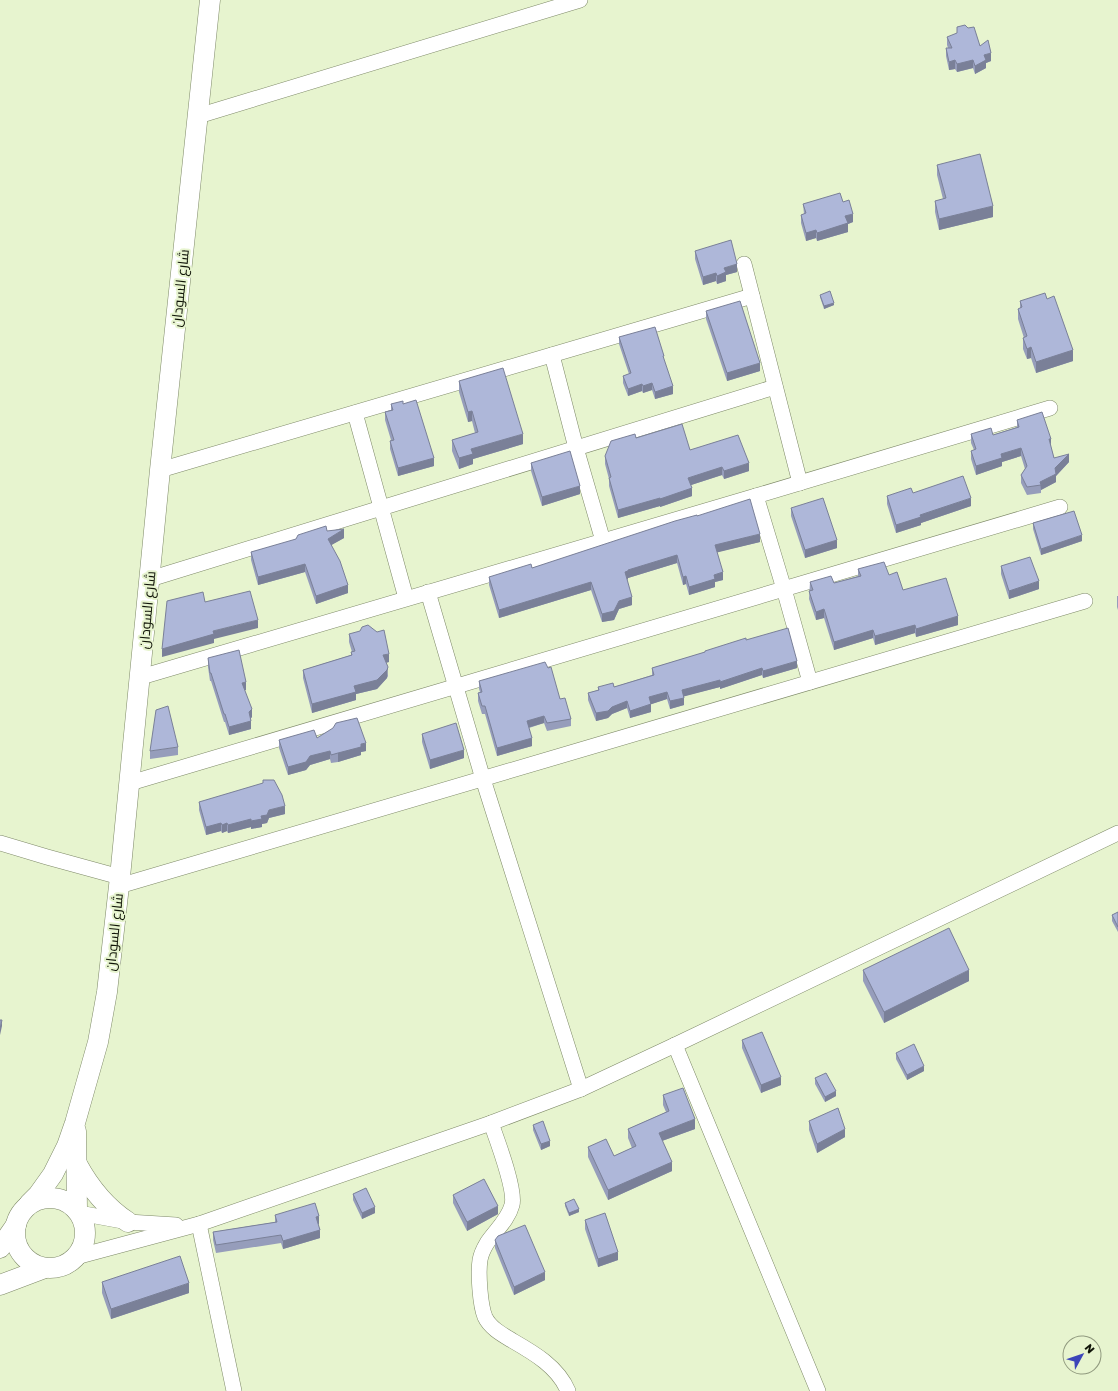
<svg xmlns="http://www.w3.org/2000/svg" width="1118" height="1391" viewBox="0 0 1118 1391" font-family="'Golos Text',Cairo,sans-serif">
<rect width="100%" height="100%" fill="#e7f4cf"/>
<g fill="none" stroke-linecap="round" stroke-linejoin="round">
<g stroke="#7e8968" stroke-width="16">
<g id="minor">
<path d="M198 116 580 0"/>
<path d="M744 264 800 483"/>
<path d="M552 355 576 448 603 541"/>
<path d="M355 413 406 598"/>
<path d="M160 470 752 296"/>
<path d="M756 496 784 589 810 682"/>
<path d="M150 579 775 387"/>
<path d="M428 592 483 779 581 1089"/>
<path d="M141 677 756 496 1050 408"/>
<path d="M130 783 1060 507"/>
<path d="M0 843 47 857 120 877"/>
<path d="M119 886 1085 601"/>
<path d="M675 1045 818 1391"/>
<path d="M491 1123C497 1140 516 1190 512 1205 508 1220 495 1231 487 1243 484 1248 481 1254 480 1260 478 1273 480 1305 485 1317 490 1328 503 1335 513 1341 534 1353 558 1367 568 1391"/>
<path d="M79 1213 128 1222 176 1225"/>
<path d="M199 1224 234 1391"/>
<path d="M76 1257 199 1224 491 1123 581 1089 675 1045 1118 833"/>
</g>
</g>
<g stroke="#7e8968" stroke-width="21">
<g id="major">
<path d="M76 1131 77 1210"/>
<path d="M77 1164C90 1188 105 1207 128 1222"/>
<circle cx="50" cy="1233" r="35"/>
<path d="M29 1204 38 1195 53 1174 67 1146 75 1123 98 1042 107 992 120 877 160 470 210 0"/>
<path d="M0 1248 16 1225"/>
<path d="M0 1285 45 1268"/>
</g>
</g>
<use href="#minor" stroke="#fff" stroke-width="15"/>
<use href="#major" stroke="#fff" stroke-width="20"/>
</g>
<g fill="#969dbb">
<path d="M947 37 980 46 991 61 986 63V68L975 74 973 68 957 72 955 69 949 70 946 56V48H948L947 45Z"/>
<path d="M937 165 993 217 939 230 935 212V201L943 199 937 175Z"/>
<path d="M843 202 853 222 848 224V232L817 241 816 238 806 241 801 223V215L804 214 803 204Z"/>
<path d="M695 251 737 272 726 275V281L717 284 716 281 703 285 695 259Z"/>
<path d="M820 295 834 305 824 309 820 297Z"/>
<path d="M1047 299 1073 361 1036 373 1031 358 1027 359 1023 349V338H1024L1018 319V309L1020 308V301Z"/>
<path d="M706 311 760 371 727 381 706 319Z"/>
<path d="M619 337 664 360 673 394 655 399 652 390 643 393 642 391 628 396 623 383V376L629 374 619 344Z"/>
<path d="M459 381 523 444 473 459V464L459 469 452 451V440L475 433 472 421 468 422 459 392Z"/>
<path d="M391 404H403L434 466 398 476 390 449V441L391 440 385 420V412L391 410Z"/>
<path d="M1017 420 1051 447 1054 458 1069 462 1056 476V482L1041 490V493L1027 495 1021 483V475L1025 469 1021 456 1002 462V466L976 475 971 459V451L974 450 971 443V434L993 435 1017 427Z"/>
<path d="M636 438 690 450 749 471 724 479 722 475 691 485 692 496 660 507V506L618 518 609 486V479L605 464V456Z"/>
<path d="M531 463 580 494 542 506 531 471Z"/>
<path d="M913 493 971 506 921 523V525L896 533 887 504V496Z"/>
<path d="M791 508 837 548 805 558 791 516Z"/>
<path d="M697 516 760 542 717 552 723 580 715 582V587L689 595 686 584 683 585 677 563 628 578V579L627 580 632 605 619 609 614 620 602 622 591 590 499 618 489 585V577L532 568Z"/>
<path d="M1033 523 1082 541 1041 555 1033 529Z"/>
<path d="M327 531 344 538 331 545 348 593 316 604 305 572 258 585 251 560V552Z"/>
<path d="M1001 566 1039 589 1009 599 1001 574Z"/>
<path d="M858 569 889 575 903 590 958 625 916 637 915 633 875 645 873 638 834 650 824 618 816 620 809 599 810 582 834 583 858 576Z"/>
<path d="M1117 596H1118V610L1117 607Z"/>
<path d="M349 634 389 662 386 663 388 676 387 678 377 689 356 694V700L312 713 303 678V670L351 655V652H352L349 642Z"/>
<path d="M746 640 797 668 763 678 762 675 720 689V687L684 696V705L670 709 667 699 651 704V712L630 718 627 708 612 714 608 718 596 721 588 700V693L598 690V687H614L652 675V668Z"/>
<path d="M208 658 246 690H244L252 717 251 718V729L229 735 225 722H224L211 681H210L208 667Z"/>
<path d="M479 681 560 699 571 719V726L547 731 544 723 529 728 532 746 497 756 485 714H482L478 701V693L480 692 479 689Z"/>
<path d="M422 734 464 758 430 769 422 742Z"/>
<path d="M317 738 366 751 361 752V755L338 762 331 763 330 759 310 765 306 770 288 775 279 748V740Z"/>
<path d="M178 747V755L150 759V751Z"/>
<path d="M199 802 285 814 269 818 267 823 262 824V827L251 829V827L228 833 227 831 222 833 221 831 206 835 199 810Z"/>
<path d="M1118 912V932L1112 921V915Z"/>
<path d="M863 970 969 981 884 1023 863 981Z"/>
<path d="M742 1040 781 1085 761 1093 742 1048Z"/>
<path d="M896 1053 924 1071 907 1080 896 1059Z"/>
<path d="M815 1078 836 1096 825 1102 815 1084Z"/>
<path d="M663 1095 695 1129 662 1141 672 1171 608 1200 588 1157V1147L614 1156 632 1148 628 1138V1129L666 1112 663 1105Z"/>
<path d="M809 1121 845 1137 817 1153 809 1130Z"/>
<path d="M533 1125 550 1146 541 1150 533 1130Z"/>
<path d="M353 1194 375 1213 362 1219 353 1200Z"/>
<path d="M453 1195 498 1214 467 1231 453 1203Z"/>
<path d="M565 1203 579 1212 569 1216 565 1206Z"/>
<path d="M275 1215 319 1224H318L320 1238 283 1249 281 1243 216 1253 213 1240V1232L275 1222Z"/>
<path d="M585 1220 618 1260 598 1267 585 1229Z"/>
<path d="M495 1240 545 1280 514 1295 495 1248Z"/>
<path d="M102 1282 189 1293 111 1319 102 1293Z"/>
</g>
<g fill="#7a8098">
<path d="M991 53V61L986 63V68L975 74V66L984 55Z"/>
<path d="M955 60V69L949 70V62Z"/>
<path d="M973 60V68L957 72V64Z"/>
<path d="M993 206V217L939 230V219Z"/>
<path d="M853 214V222L848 224V232L817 241V233L845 216Z"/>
<path d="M816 230V238L806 241V233Z"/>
<path d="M737 264V272L726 275V281L717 284V276L724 268Z"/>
<path d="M716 273V281L703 285V277Z"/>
<path d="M834 303V305L824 309V306Z"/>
<path d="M1031 347V358L1027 359V349Z"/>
<path d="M1073 350V361L1036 373V362Z"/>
<path d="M760 363V371L727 381V373Z"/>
<path d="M652 383V390L643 393V386Z"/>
<path d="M642 384V391L628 396V389Z"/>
<path d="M673 386V394L655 399V392Z"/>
<path d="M472 411V421L468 422V412Z"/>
<path d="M523 434V444L473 459V464L459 469V458L471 449Z"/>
<path d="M1049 439H1051V447Z"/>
<path d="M1021 448V456L1002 462V466L976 475V466L1001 454Z"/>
<path d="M1069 454V462L1056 476V482L1041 490 1040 482Z"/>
<path d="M434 458V466L398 476V468Z"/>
<path d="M749 463V471L724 479V471Z"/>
<path d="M722 467V475L688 486V478Z"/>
<path d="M580 486V494L542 506V497Z"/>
<path d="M692 488V496L660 507V499Z"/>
<path d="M660 498V506L618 518V510Z"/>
<path d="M971 498V506L921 523V525L896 533V525L920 515Z"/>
<path d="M344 529V538L328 547V539Z"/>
<path d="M760 534V542L715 553V545Z"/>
<path d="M1082 535V541L1041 555V549Z"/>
<path d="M837 540V548L805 558V550Z"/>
<path d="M677 555V563L628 578V579L625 580V572L628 570Z"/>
<path d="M305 564V572L258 585V577Z"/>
<path d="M723 572V580L715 582V587L689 595V587L714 575Z"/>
<path d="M686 576V584L683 585V577Z"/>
<path d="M1039 581V589L1009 599V591Z"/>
<path d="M591 582V590L499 618V610Z"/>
<path d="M348 585V593L316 604V596Z"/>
<path d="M632 597V605L619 609 614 620 602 622V614L619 601Z"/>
<path d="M824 609V618L816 620V612Z"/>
<path d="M958 616V625L916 637V629Z"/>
<path d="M258 620V628L214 639V643L162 657V649L213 631Z"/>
<path d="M915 625V633L875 645V636Z"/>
<path d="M873 630V638L834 650V642Z"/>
<path d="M389 654V662L383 663V655Z"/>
<path d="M797 661V668L763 678V671Z"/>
<path d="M388 667 387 678 377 689 356 694V700L312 713V704L354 686Z"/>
<path d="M762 668V675L720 689V682Z"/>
<path d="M720 680V687L682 697V690Z"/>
<path d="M246 682V690L242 691V683Z"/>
<path d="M667 692V699L649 705V697Z"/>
<path d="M684 698V705L670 709V701Z"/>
<path d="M627 701V708L612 714 608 718 596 721V713Z"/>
<path d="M651 704V712L630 718V711Z"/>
<path d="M252 709V717L249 720V712Z"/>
<path d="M544 716V723L527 728V721Z"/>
<path d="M251 721V729L229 735V727Z"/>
<path d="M532 738V746L497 756V748Z"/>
<path d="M366 743V751L361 752V755L338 762V753L361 744Z"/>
<path d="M464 750V758L430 769V760Z"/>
<path d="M330 751V759L310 765 306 770 288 775V767L310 756Z"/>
<path d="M285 806V814L269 818 267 823 262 824V827L251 829V821L261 816 269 810Z"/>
<path d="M251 819V827L228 833V825Z"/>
<path d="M221 823V831L206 835V827Z"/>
<path d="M227 823V831L222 833V825Z"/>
<path d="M969 970V981L884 1023V1012Z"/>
<path d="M2 1020V1026L0 1035V1029Z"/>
<path d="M924 1066V1071L907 1080V1075Z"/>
<path d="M781 1077V1085L761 1093V1085Z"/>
<path d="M836 1091V1096L825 1102V1097Z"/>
<path d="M695 1119V1129L659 1142V1133Z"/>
<path d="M845 1129V1137L817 1153V1144Z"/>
<path d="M550 1141V1146L541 1150V1144Z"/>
<path d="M672 1162V1171L608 1200V1190Z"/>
<path d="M498 1206V1214L467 1231V1222Z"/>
<path d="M375 1207V1213L362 1219V1213Z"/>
<path d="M579 1209V1212L569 1216V1213Z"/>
<path d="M319 1216V1224L316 1225V1217Z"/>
<path d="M320 1230V1238L283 1249V1241Z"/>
<path d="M618 1252V1260L598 1267V1259Z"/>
<path d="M545 1272V1280L514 1295V1287Z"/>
<path d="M189 1283V1293L111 1319V1309Z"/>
</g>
<g fill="#aeb7d9" stroke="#7a8098">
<path d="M965 25 968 28 974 27 980 46 988 40 991 53 984 55 986 60 975 66 973 60 957 64 955 60 949 62 946 48H952L947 37 957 33V27Z"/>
<path d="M980 154 993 206 939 219 935 201 946 198 937 165Z"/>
<path d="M840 193 843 202 849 200 853 214 845 216 848 223 817 233 816 230 806 233 801 215 806 213 803 204Z"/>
<path d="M731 240 737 264 724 268 726 272 717 276 716 273 703 277 695 251Z"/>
<path d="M830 291 834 303 824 306 820 295Z"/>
<path d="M1045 293 1047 299 1054 296 1073 350 1036 362 1031 347 1027 349 1023 338 1027 336 1018 309 1022 307 1020 301Z"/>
<path d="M740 301 760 363 727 373 706 311Z"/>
<path d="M655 327 664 356H663L673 386 655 392 652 383 643 386 642 384 628 389 623 376 631 373 619 337Z"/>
<path d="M503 368 523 434 471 449 473 454 459 458 452 440 478 432 472 411 468 412 459 381Z"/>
<path d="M416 400 434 458 398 468 390 441 394 440 385 412 393 410 391 404 403 401V404Z"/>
<path d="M1042 412 1051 439H1049L1054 458 1069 454 1055 468 1056 474 1040 482 1041 485 1027 487 1021 475 1027 466 1021 448 1001 454 1002 458 976 466 971 451 976 449 971 434 991 428 993 435 1019 427 1017 420Z"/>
<path d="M682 424 690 450 738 435 749 463 724 471 722 467 688 478 692 488 660 499V498L618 510 609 478 611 477 605 456 611 441 635 434 636 438Z"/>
<path d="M570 451 580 486 542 497 531 463Z"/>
<path d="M963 476 971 498 920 515 921 517 896 525 887 496 911 488 913 493Z"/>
<path d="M823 498 837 540 805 550 791 508Z"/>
<path d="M750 499 760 534 715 545 723 572 714 575 715 579 689 587 686 576 683 577 677 555 628 570V571L625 572 632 597 619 601 614 611 602 614 591 582 499 610 489 577 531 564 532 568 675 521 697 515V516Z"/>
<path d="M1074 511 1082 535 1041 549 1033 523Z"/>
<path d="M326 526 327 531 344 529 328 539 340 561 348 585 316 596 305 564 258 577 251 552 296 539 298 535Z"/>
<path d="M1030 557 1039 581 1009 591 1001 566Z"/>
<path d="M884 562 889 575 897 572 903 590 946 578 958 616 916 629 915 625 875 636 873 630 834 642 824 609 816 612 809 591 813 590 810 582 831 576 834 583 861 576 858 569Z"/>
<path d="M250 591 258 620 213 631 214 634 162 649 167 601 203 592 205 602Z"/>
<path d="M368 625 377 632 384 630 389 654 383 655 388 667 387 670 377 680 354 686 356 692 312 704 303 670 352 655 351 652 355 651 349 634 360 631 362 627Z"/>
<path d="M788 628 797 661 763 671 762 668 720 682V680L682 690 684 698 670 701 667 692 649 697 651 704 630 711 627 701 612 707 608 711 596 713 588 693 599 690 598 687 613 683 614 687 654 675 652 668 705 652V651L746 638V640Z"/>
<path d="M239 650 246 682 242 683 252 709 249 712 251 721 229 727 225 714H224L211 673H210L208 658Z"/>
<path d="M545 662 548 668 551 667 560 699 565 698 571 719 547 723 544 716 527 721 532 738 497 748 485 706H482L478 693 482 692 479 681Z"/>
<path d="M168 706 178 747 150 751 156 710Z"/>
<path d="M357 718 366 743 361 744V747L338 753 331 755 330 751 310 756 306 762 288 767 279 740 314 730 317 738 333 728 336 723Z"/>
<path d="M456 723 464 750 430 760 422 734Z"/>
<path d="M263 780H274L282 795 285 806 269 810 267 815 261 816 262 819 251 821V819L228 825 227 823 222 825 221 823 206 827 199 802 263 783Z"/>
<path d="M1118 912V927L1112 915Z"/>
<path d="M949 928 969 970 884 1012 863 970Z"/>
<path d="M0 1020H2L0 1029Z"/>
<path d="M762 1032 781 1077 761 1085 742 1040Z"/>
<path d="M914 1044 924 1066 907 1075 896 1053Z"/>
<path d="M826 1073 836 1091 825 1097 815 1078Z"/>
<path d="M683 1088 695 1119 659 1133 672 1162 608 1190 588 1147 606 1139 614 1156 636 1146 628 1129 669 1111 663 1095Z"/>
<path d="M838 1108 845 1129 817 1144 809 1121Z"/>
<path d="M543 1121 550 1141 541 1144 533 1125Z"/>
<path d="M484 1179 498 1206 467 1222 453 1195Z"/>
<path d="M366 1188 375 1207 362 1213 353 1194Z"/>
<path d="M574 1199 579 1209 569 1213 565 1203Z"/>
<path d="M315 1203 319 1216 316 1217 320 1230 283 1241 281 1235 216 1245 213 1232 277 1222 275 1215Z"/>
<path d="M605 1213 618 1252 598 1259 585 1220Z"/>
<path d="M525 1225 545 1272 514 1287 495 1240 498 1236Z"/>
<path d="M180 1256 189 1283 111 1309 102 1282Z"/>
</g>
<g text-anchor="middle" stroke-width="4" stroke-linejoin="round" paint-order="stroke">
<g font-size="14" fill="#101408" stroke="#e7f4cf">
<text transform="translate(180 288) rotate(-84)" y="5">شارع السودان</text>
<text transform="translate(147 610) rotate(-85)" y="5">شارع السودان</text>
<text transform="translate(114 932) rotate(-84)" y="5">شارع السودان</text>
</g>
</g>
<g transform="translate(1082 1355) rotate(50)"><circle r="19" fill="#e7f4cf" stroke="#919a7f"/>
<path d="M0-3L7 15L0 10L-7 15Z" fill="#3c45b9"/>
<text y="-6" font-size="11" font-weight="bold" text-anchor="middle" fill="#101408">N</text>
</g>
</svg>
